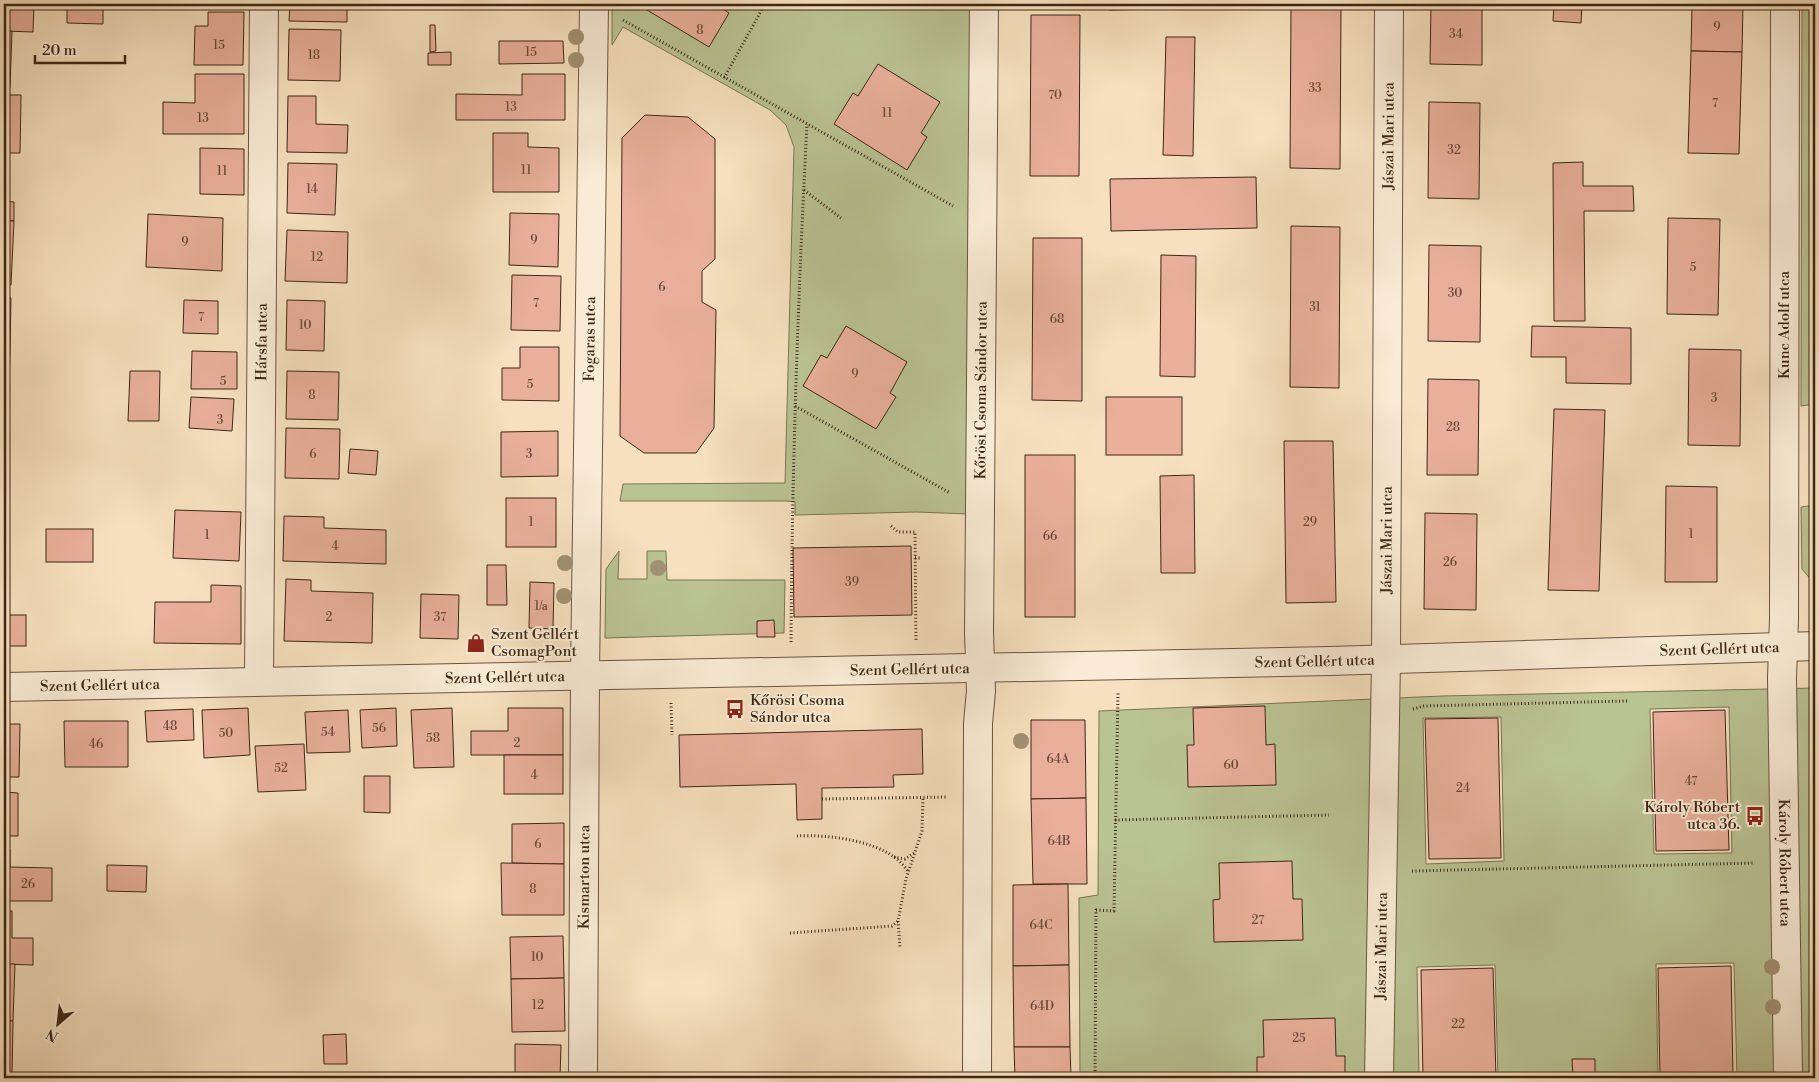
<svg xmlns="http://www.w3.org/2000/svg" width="1819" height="1082" viewBox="0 0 1819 1082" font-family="'Libre Bodoni',serif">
<rect width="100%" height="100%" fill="#f6e0bf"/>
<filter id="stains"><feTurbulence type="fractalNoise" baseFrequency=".004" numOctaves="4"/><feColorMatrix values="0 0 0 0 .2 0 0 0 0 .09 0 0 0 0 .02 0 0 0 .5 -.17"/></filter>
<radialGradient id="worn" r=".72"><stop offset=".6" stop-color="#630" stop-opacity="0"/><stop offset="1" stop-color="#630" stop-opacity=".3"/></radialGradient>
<g fill="#bac394" stroke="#7c7554" fill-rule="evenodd">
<path d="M612 4H978L969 514 916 512 795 515V502L787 501H620L623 484 785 483 794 147 786 125 770 110 623 27 612 45Z"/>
<path d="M1802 4H1815V404L1801 406Z"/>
<path d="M1815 505V588L1813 582 1802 569 1801 507Z"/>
<path d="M619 551 618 579H647V551H666L667 580H785L784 633 605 638 606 569Z"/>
<path d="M1815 688V1078H1737L1734 963 1656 964 1658 1078H1498L1495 965 1417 967 1419 1078H1080L1079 898 1098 895 1099 711 1442 696ZM1729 707 1732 853 1654 854 1650 709ZM1501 717 1504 861 1426 864 1423 718Z"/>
</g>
<g fill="#e9af9b" stroke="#3d2715">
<path d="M4 4H34L33 32 4 31Z"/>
<path d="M67 4H103V24L67 23Z"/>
<path d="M290 4H347V22L289 21Z"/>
<path d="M637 4H726L723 9 729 13 709 47Z"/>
<path d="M1109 4H1247V7L1109 10Z"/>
<path d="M1431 4H1482V65L1430 64Z"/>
<path d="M1554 4H1582L1581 23 1553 21Z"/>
<path d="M1692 4H1743L1742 52 1691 51Z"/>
<path d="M1291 7H1341L1340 169 1290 168Z"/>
<path d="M208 12H244L243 65H194L195 26H208Z"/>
<path d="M1031 15H1080L1079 176H1030Z"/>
<path d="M430 25H435L436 51 430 52Z"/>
<path d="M289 29 341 30 340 81 288 80Z"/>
<path d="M4 31H12L10 88 4 87Z"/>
<path d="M1166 37H1195L1193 156 1163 155Z"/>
<path d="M499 41H563L564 63 499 64Z"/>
<path d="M1691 51 1742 52 1739 154 1688 153Z"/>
<path d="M451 52V65H428V53Z"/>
<path d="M878 64 940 102 921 133 927 137 907 170 834 124 853 93 858 96Z"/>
<path d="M195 74H244V134H163V102L195 103Z"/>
<path d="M522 74H565V120H456V94L522 95Z"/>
<path d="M4 95H21L20 153H4Z"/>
<path d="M288 96H316V124L348 125 347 153 287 152Z"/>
<path d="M1429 102 1480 103 1479 199 1428 198Z"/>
<path d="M645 115 688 117 715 139V259L702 271V302L716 310 714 428 696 453H644L620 436 622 138Z"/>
<path d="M493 133H528V147L559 148V192H493Z"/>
<path d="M200 148 244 149V195L200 194Z"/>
<path d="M1583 162V186H1633L1634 211H1584L1585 321H1554L1553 163Z"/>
<path d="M288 163 337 164 335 215 287 213Z"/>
<path d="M1256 177 1257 228 1111 231 1110 179Z"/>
<path d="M4 201 14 202V221H4Z"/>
<path d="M510 213 559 214 558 267 509 265Z"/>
<path d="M148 214 223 218 222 271 146 267Z"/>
<path d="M1668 218 1720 219 1718 315 1667 314Z"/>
<path d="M4 221H14L11 285H4Z"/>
<path d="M1291 226 1340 227 1339 388 1290 387Z"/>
<path d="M287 230 348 232 347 283 285 281Z"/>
<path d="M1033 238H1082V401L1032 400Z"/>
<path d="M1429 245 1481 246 1480 342 1428 341Z"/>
<path d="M1161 255 1196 256 1195 377 1160 376Z"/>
<path d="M512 275 561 276 560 331 511 330Z"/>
<path d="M4 298H11L10 350 4 349Z"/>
<path d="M184 300 218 301V334L183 333Z"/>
<path d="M287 300 325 301 324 351 286 350Z"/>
<path d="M846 326 907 362 890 393 896 397 876 429 803 386 821 355 827 358Z"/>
<path d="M1532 326 1631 328V384L1566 383V357H1531Z"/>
<path d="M520 347H559V401L502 400V368H520Z"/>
<path d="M4 349 10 350 8 416H4Z"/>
<path d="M1689 349 1741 350 1740 446 1688 445Z"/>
<path d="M192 351 237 352V389H191Z"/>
<path d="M130 371H160L159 421H128Z"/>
<path d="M287 371 339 372 338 420 286 419Z"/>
<path d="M1428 379 1479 380 1478 475H1427Z"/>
<path d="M191 397 234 399 232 431 189 428Z"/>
<rect x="1106" y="397" width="76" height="58"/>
<path d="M1554 409 1605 410 1599 591 1548 590Z"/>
<path d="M286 428 340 429 339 479 285 478Z"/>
<path d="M558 431V476L501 477V432Z"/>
<path d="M1284 441H1333L1336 602 1286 603Z"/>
<path d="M350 449 378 451 376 475 348 473Z"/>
<rect x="1025" y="455" width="50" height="162"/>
<path d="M1194 475 1195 573H1161L1160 476Z"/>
<path d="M1666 486 1717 487V582H1665Z"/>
<rect x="506" y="498" width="50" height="49"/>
<path d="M175 510 241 512 239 561 173 558Z"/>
<path d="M1425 513 1477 514 1476 610 1424 609Z"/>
<path d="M284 516 324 517V528L386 530V564L283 561Z"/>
<rect x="46" y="529" width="47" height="33"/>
<path d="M911 546 912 615 794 617 793 548Z"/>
<path d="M487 565H506L507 605H487Z"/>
<path d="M286 579 311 580V591L373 593 372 643 284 641Z"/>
<path d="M530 582 554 583 553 629 529 628Z"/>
<path d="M211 585 241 586V644L154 643 155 602H211Z"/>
<path d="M421 594 459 595 458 639 420 638Z"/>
<rect x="4" y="615" width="22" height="31"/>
<path d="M774 620 775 637H757V621Z"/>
<path d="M1265 706 1266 745 1275 744 1276 785 1188 787 1187 745H1194L1193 708Z"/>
<path d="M248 708 250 755 204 758 202 710Z"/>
<path d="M396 708 397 746 362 748 360 710Z"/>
<path d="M452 708 454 767 414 768 411 710Z"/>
<path d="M508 708H563V755H471V731H508Z"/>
<path d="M193 709 194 740 147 742 145 711Z"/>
<path d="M348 710 350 752 307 753 305 712Z"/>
<path d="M1725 710 1729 850 1656 851 1653 712Z"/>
<path d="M1498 718 1501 858 1429 859 1425 719Z"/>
<path d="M1031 720H1085L1086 798 1031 799Z"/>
<path d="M64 721H128V767H65Z"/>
<path d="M4 724H20L19 777H4Z"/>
<path d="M922 729 923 774 893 775 894 787 822 788V819L797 820 796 784 680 787 679 735Z"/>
<path d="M304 744 306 790 258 792 255 746Z"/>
<rect x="504" y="755" width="59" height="39"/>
<path d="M364 776H390V813L364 812Z"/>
<path d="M4 792 18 793V836H4Z"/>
<path d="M1086 798 1087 884H1033L1031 799Z"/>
<path d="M564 823V864L512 863V824Z"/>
<path d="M4 849H10V867L52 868V901H4Z"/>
<path d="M1292 861 1293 899H1302L1303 940 1214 942 1213 900 1220 899 1219 863Z"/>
<path d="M501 863 564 864V915H502Z"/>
<path d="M107 865 147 866 146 892 107 891Z"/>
<path d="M1068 884 1069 965 1013 966V885Z"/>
<path d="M4 911H12V938H33V965L4 964Z"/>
<path d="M563 936 564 978 511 979 510 937Z"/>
<path d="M4 964H15L13 1021H4Z"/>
<path d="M1069 965 1070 1047H1014L1013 966Z"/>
<path d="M1731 966 1733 1078H1660L1658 968Z"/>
<path d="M1493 968 1496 1078H1423L1421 970Z"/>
<path d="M564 978 565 1031 512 1032 511 979Z"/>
<path d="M1335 1018 1336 1056H1345V1078H1257V1057H1264L1263 1020Z"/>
<path d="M4 1021H13L12 1078H4Z"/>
<path d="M346 1034 347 1064H324L323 1035Z"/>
<path d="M515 1044 561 1045 560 1078H515Z"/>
<path d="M1014 1047H1070L1071 1078H1015Z"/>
<path d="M1572 1059H1595V1078H1573Z"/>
</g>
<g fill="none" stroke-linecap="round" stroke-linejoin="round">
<g stroke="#6b5540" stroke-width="30">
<g id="minor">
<path id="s1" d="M1785 4 1784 619 1782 678 1788 1078"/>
<path id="s2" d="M259 680 264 4"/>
<path id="s3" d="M4 687 1330 661 1815 646"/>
<path id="s4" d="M583 1078 585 674 594 4"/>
<path id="s5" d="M977 1078 978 723 981 691 979 633 984 4"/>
<path id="s6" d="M1379 1078 1386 659 1389 4"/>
</g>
</g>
<g stroke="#3d2715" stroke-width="3" stroke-dasharray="1 2.5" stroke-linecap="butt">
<path d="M623 20 953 206"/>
<path d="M724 78 765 4"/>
<path d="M804 190 841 218"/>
<path d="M795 406 950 493"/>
<path d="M891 526 898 532H915L916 640"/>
<path d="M915 558H922"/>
<path d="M791 642C792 469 798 296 807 124"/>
<path d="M671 703 672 735"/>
<path d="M1413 709 1424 706 1627 701"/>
<path d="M822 799 948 797"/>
<path d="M1115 820 1329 815"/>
<path d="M797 836C828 834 891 841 908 872"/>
<path d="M894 857 905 859 914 853"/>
<path d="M1412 871 1755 863"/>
<path d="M898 921 900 947"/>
<path d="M790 933 892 926 898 921 906 879 922 831 923 798"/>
<path d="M1095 1078 1096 910 1114 911 1118 693"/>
</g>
<use href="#minor" stroke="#f9ebd5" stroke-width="28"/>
</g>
<g fill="#a19073">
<circle cx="576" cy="37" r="8"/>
<circle cx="576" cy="60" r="8"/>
<circle cx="565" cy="563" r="8"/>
<circle cx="658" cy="568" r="8"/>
<circle cx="564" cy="596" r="8"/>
<circle cx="1021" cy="741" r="8"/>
<circle cx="1772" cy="967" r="8"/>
<circle cx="1773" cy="1007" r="8"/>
</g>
<defs>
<g id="shop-bare" transform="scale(1.5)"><path d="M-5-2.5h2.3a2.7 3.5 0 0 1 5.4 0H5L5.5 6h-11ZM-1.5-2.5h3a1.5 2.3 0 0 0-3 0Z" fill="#8f2418" stroke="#f9ebd5" stroke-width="2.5" paint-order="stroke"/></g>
<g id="bus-bare" transform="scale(1.5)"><path d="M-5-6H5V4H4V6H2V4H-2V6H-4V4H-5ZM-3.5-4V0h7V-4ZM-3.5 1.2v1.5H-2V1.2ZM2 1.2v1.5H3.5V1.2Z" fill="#8f2418" stroke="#f9ebd5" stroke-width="2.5" paint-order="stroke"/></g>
</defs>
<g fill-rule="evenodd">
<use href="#shop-bare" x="476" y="643"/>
<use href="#bus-bare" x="735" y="709"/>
<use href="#bus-bare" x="1755" y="816"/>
</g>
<g text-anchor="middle" stroke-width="4" stroke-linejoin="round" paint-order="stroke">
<g font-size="12" fill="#684936">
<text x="1717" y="31">9</text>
<text x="700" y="34">8</text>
<text x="1456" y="38">34</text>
<text x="219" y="49">15</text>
<text x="531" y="56">15</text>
<text x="314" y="59">18</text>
<text x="1315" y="92">33</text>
<text x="1055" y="99">70</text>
<text x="1715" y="107">7</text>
<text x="511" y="111">13</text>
<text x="887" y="117">11</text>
<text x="203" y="122">13</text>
<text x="1454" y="154">32</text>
<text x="526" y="174">11</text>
<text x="222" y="175">11</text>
<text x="312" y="193">14</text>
<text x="534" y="244">9</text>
<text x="185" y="246">9</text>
<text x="317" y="261">12</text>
<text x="1693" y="271">5</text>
<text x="662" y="291">6</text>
<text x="1455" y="297">30</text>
<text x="536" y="307">7</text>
<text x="1315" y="311">31</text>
<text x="201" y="321">7</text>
<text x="1057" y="323">68</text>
<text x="305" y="329">10</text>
<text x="855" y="378">9</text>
<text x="223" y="385">5</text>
<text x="530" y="388">5</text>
<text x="312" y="399">8</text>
<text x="1714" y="402">3</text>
<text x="220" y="424">3</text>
<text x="1453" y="431">28</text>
<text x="313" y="458">6</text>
<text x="529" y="458">3</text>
<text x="531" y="526">1</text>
<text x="1310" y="526">29</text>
<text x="1691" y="538">1</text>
<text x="207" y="539">1</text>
<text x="1050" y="540">66</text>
<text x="335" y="550">4</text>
<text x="1450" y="566">26</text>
<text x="852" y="586">39</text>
<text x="541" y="610">1/a</text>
<text x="329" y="621">2</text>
<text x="440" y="621">37</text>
<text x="170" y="730">48</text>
<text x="379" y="732">56</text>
<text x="328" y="736">54</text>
<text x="226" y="737">50</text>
<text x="433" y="742">58</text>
<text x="517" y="747">2</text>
<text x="96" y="748">46</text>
<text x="1058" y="763">64A</text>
<text x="1231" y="769">60</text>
<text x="281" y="772">52</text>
<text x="534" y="779">4</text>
<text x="1691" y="785">47</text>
<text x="1463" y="792">24</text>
<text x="1059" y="845">64B</text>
<text x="538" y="848">6</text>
<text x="28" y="888">26</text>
<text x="533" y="893">8</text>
<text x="1258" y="924">27</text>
<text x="1041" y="929">64C</text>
<text x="537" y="961">10</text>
<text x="538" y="1009">12</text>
<text x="1042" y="1010">64D</text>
<text x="1458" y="1028">22</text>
<text x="1299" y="1042">25</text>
</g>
<g font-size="15" fill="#3d2715" stroke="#f9ebd5">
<text dy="5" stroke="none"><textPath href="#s6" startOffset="942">Jászai Mari utca</textPath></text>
<text transform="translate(1784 325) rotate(-90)" y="5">Kunc Adolf utca</text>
<text dy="5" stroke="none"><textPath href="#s4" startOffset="739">Fogaras utca</textPath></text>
<text dy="5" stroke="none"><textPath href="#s2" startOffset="338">Hársfa utca</textPath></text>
<text dy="5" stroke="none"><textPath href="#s5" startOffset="688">Kőrösi Csoma Sándor utca</textPath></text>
<text dy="5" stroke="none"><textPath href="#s6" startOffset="538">Jászai Mari utca</textPath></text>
<text dy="5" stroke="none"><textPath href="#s3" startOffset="1716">Szent Gellért utca</textPath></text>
<text dy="5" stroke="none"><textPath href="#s3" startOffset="1311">Szent Gellért utca</textPath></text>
<text dy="5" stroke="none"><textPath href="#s3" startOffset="906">Szent Gellért utca</textPath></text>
<text dy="5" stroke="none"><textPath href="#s3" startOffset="501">Szent Gellért utca</textPath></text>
<text dy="5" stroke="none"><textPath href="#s3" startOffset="96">Szent Gellért utca</textPath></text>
<text dy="5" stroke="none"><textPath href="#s1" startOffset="859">Károly Róbert utca</textPath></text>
<text dy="5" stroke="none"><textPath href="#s4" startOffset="201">Kismarton utca</textPath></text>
<text dy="5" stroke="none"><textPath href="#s6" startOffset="132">Jászai Mari utca</textPath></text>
</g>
<g font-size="15" fill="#3d2715" stroke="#f9ebd5" text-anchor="start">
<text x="491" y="639">Szent Gellért<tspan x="491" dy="17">CsomagPont</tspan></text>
<text x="750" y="705">Kőrösi Csoma<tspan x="750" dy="17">Sándor utca</tspan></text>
<text x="1740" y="812" text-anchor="end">Károly Róbert<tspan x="1740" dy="17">utca 36.</tspan></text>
</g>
</g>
<rect width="1819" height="1082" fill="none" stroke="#f6e0bf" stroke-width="20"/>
<rect x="5" y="5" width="1809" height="1072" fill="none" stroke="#3d2715" stroke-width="2.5"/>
<rect x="10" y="10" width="1799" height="1062" fill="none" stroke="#3d2715"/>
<g transform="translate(58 1024) rotate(208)" stroke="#f9ebd5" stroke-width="4" paint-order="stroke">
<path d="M0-4L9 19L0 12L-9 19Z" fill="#3d2715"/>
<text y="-8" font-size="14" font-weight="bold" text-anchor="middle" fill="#3d2715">N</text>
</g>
<path d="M35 55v8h90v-8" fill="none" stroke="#3d2715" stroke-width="2.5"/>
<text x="42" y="55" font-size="15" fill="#3d2715" stroke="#f9ebd5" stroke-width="4" paint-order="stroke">20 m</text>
<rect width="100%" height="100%" filter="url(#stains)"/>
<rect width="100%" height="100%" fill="url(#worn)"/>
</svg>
